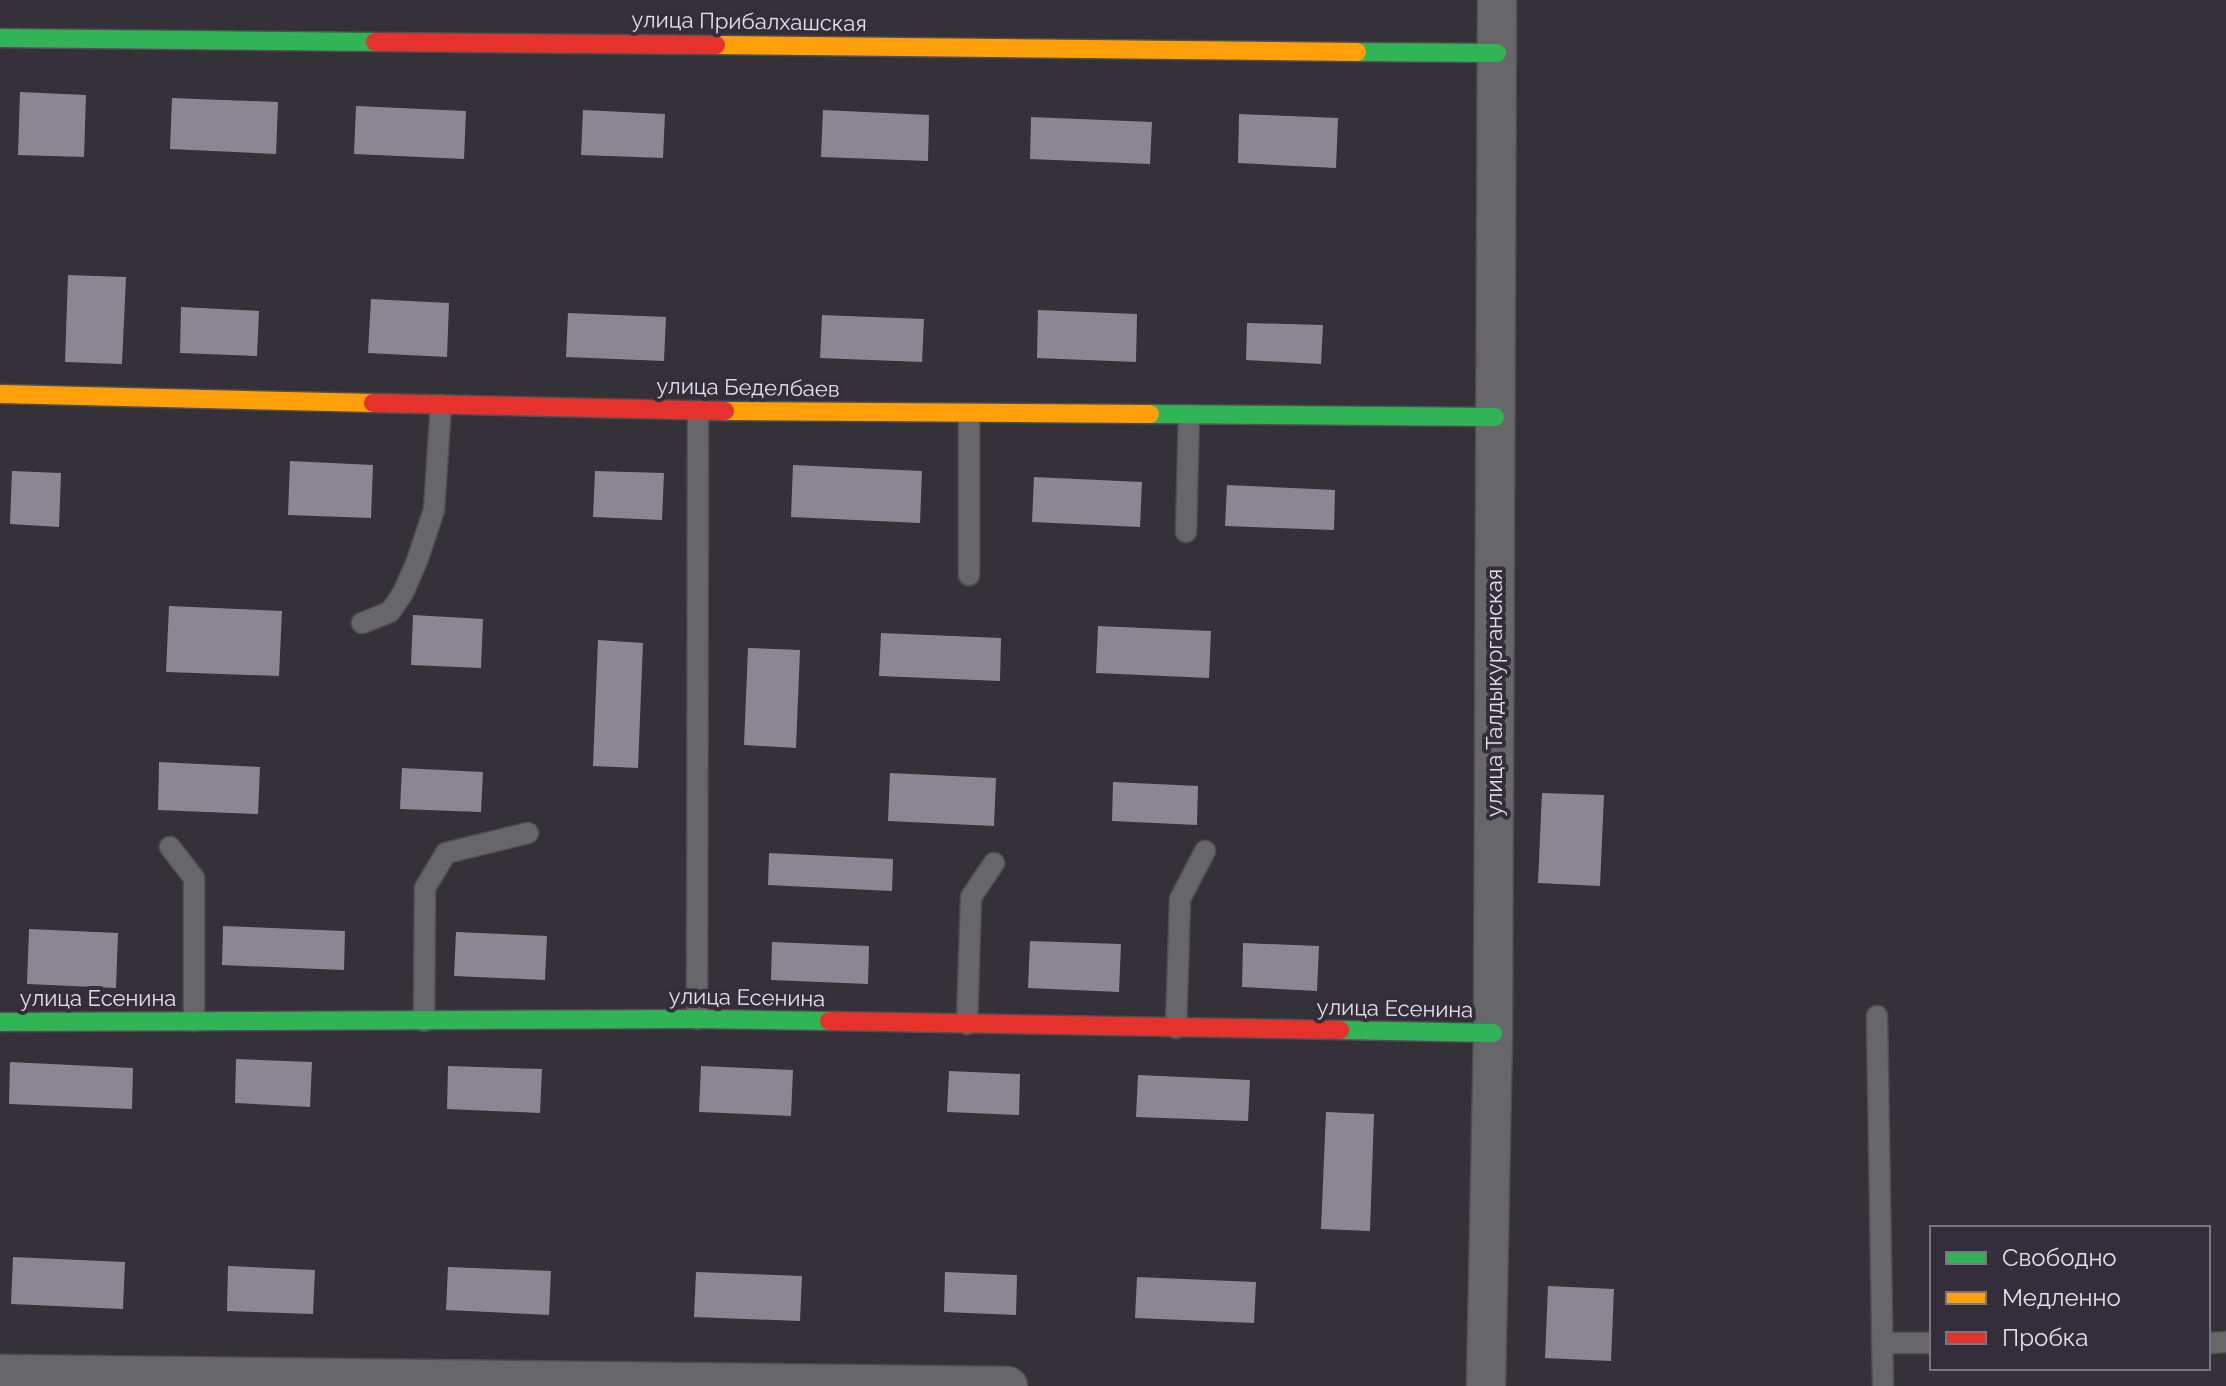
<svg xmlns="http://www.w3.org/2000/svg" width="2226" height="1386" viewBox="0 0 2226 1386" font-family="Raleway,sans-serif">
<rect width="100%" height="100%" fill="#343138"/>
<g fill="#8b8692">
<path d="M20 92 86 95 84 157 18 155Z"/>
<path d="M172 98 278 102 276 154 170 149Z"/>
<path d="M356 106 466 111 464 159 354 154Z"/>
<path d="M583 110 665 114 663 158 581 155Z"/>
<path d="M823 110 929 115 928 161 821 157Z"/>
<path d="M1239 114 1338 118 1336 168 1238 163Z"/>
<path d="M1031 117 1152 122 1150 164 1030 159Z"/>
<path d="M68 275 126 277 122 364 65 362Z"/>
<path d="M371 299 449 303 447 357 368 353Z"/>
<path d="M181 307 259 311 257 356 180 353Z"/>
<path d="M1038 310 1137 314 1136 362 1037 358Z"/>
<path d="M568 313 666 317 664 361 566 357Z"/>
<path d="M822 315 924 319 922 362 820 358Z"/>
<path d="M1247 323 1323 325 1321 364 1246 360Z"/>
<path d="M290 461 373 465 371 518 288 515Z"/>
<path d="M793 465 922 471 920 523 791 517Z"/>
<path d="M12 471 61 473 59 527 10 524Z"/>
<path d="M595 471 664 473 662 520 593 517Z"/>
<path d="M1034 477 1142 482 1140 527 1032 522Z"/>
<path d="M1227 485 1335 490 1334 530 1225 526Z"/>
<path d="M169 606 282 611 279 676 166 672Z"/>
<path d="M413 615 483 619 481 668 411 665Z"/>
<path d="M1098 626 1211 631 1209 678 1096 673Z"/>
<path d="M881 633 1001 638 1000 681 879 676Z"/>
<path d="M598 640 643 643 638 768 593 766Z"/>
<path d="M748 648 800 650 796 748 744 745Z"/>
<path d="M159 762 260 767 258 814 158 810Z"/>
<path d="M402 768 483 772 481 812 400 809Z"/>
<path d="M890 773 996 778 994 826 888 821Z"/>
<path d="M1113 782 1198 786 1197 825 1112 821Z"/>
<path d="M1542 793 1604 795 1600 886 1538 883Z"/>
<path d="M769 853 893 859 892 891 768 885Z"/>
<path d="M223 926 345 931 344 970 222 965Z"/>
<path d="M29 929 118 933 116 988 27 984Z"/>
<path d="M456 932 547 936 545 980 454 976Z"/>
<path d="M1030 941 1121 944 1119 992 1028 988Z"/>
<path d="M772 942 869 946 868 984 771 980Z"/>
<path d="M1243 943 1319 946 1317 991 1242 987Z"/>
<path d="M236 1059 312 1062 310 1107 235 1103Z"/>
<path d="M10 1062 133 1068 132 1109 9 1104Z"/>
<path d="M448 1066 542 1069 540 1113 447 1109Z"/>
<path d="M701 1066 793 1070 791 1116 699 1112Z"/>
<path d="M949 1071 1020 1074 1019 1115 947 1112Z"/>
<path d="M1138 1075 1250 1080 1248 1121 1136 1117Z"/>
<path d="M1326 1112 1374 1114 1370 1231 1321 1229Z"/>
<path d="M13 1257 125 1262 123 1309 11 1304Z"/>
<path d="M228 1266 315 1270 313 1314 227 1311Z"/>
<path d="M448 1267 551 1271 549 1315 446 1310Z"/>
<path d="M696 1272 802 1276 800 1321 694 1317Z"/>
<path d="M945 1272 1017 1275 1016 1315 944 1312Z"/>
<path d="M1137 1277 1256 1282 1254 1323 1135 1318Z"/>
<path d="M1548 1286 1614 1289 1611 1361 1545 1358Z"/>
</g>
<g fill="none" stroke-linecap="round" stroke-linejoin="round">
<g stroke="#504e53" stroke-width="23">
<g id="lane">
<path d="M1186 532 1189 415"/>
<path d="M969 575V414"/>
<path d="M362 623 390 612 403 593 417 561 434 510 441 405"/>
<path d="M170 847 194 878V1021"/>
<path d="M1877 1016 1883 1386"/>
<path d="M697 1019 698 411"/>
<path d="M424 1021 425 888 446 853 528 833"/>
<path d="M967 1024 971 897 994 863"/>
<path d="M1176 1028 1180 899 1205 851"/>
<path d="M1882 1343H1932"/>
<path d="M2208 1343 2226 1342"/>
</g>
</g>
<g stroke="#504e53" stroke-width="41">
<g id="street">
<path d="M0 1374 1008 1386"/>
<path d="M1486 1386 1493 1033 1497 0"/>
</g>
</g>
<g stroke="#504e53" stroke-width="21">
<g id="fast">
<path d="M0 38 375 42"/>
<path d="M1357 52 1497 53"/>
<path d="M1150 414 1495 417"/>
<path d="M0 1022 697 1019 829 1021"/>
<path d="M1340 1030 1493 1033"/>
</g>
</g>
<g stroke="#504e53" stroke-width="21">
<g id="slow">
<path d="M716 45 1357 52"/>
<path d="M0 394 373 403"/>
<path d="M725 411 1150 414"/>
</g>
</g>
<g stroke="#504e53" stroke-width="21">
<g id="jam">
<path d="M375 42 716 45"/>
<path d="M373 403 725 411"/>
<path d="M829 1021 1340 1030"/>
</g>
</g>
<use href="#lane" stroke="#676668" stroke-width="20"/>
<use href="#street" stroke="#676668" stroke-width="38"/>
<use href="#fast" stroke="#30b455" stroke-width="18"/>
<use href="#slow" stroke="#ff9f0a" stroke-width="18"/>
<use href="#jam" stroke="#e5322d" stroke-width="18"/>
</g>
<g text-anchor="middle" stroke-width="8" stroke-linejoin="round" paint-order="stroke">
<g font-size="22" fill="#e2dfe7" stroke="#342e3b">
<text transform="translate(749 21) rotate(1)" y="8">улица Прибалхашская</text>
<text transform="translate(748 387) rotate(1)" y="8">улица Беделбаев</text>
<text transform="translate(1494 693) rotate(-90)" y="8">улица Талдыкурганская</text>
<text transform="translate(747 997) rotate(1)" y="8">улица Есенина</text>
<text x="98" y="1006">улица Есенина</text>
<text transform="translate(1395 1008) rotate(1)" y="8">улица Есенина</text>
</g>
</g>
<rect x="1930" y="1226" width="280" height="144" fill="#342e3b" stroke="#7a7580" stroke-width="2"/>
<rect x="1946" y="1252" width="40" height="12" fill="#30b455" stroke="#7a7580" stroke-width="2"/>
<text x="2002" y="1266" font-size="24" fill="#e2dfe7">Свободно</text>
<rect x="1946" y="1292" width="40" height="12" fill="#ff9f0a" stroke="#7a7580" stroke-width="2"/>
<text x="2002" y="1306" font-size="24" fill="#e2dfe7">Медленно</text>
<rect x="1946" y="1332" width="40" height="12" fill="#e5322d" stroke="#7a7580" stroke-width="2"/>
<text x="2002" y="1346" font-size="24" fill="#e2dfe7">Пробка</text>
</svg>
